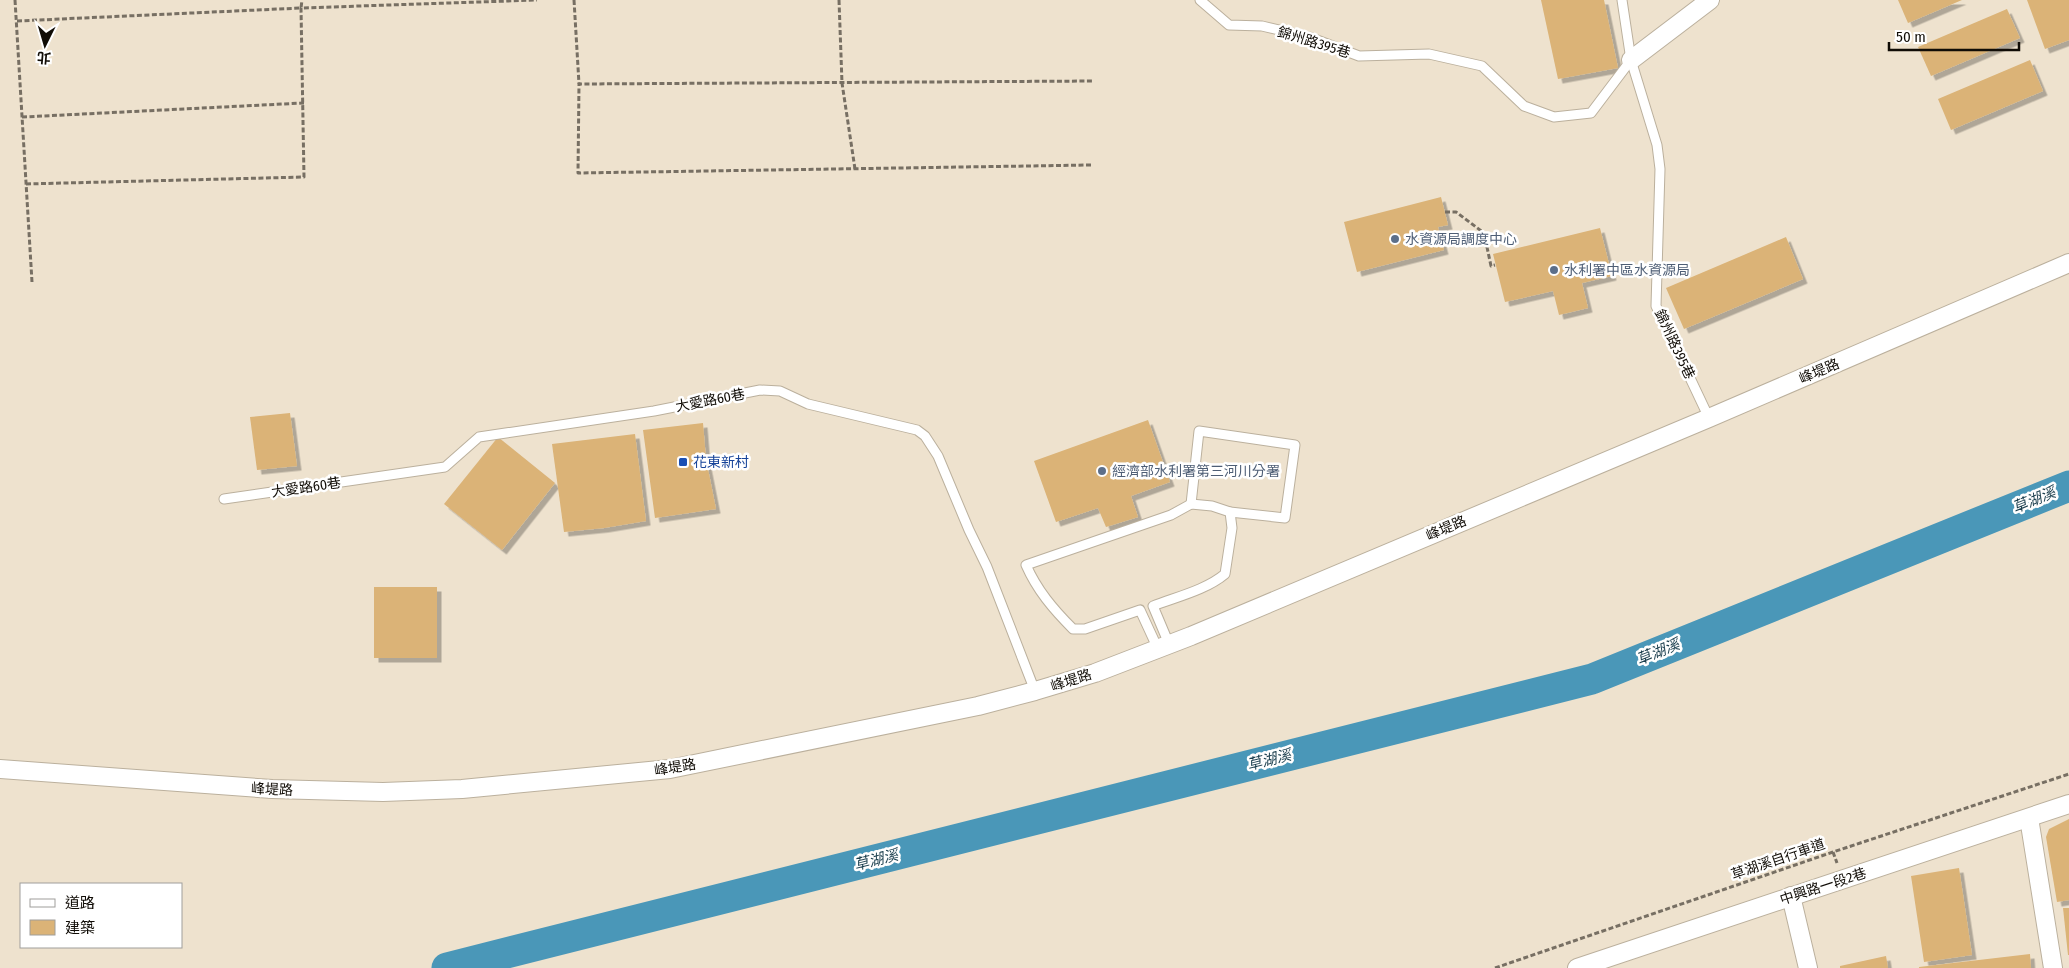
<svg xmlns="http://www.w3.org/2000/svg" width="2069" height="968" viewBox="0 0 2069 968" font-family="'Fira Sans Condensed','Noto Sans TC',sans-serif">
<defs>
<filter id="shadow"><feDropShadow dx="4.5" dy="4.5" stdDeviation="0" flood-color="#0004"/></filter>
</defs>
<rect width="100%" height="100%" fill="#eee2ce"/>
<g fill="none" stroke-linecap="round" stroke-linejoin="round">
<path stroke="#4a97b8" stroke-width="31" d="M447 968 1592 679 2069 486"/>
</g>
<g fill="#dbb377" filter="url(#shadow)">
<path d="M1541 0H1604L1618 68 1558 79Z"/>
<path d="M1898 0H1962L1908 23Z"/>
<path d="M2027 0H2069V40L2045 49Z"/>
<path d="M2007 9 2020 38 1931 76 1918 47Z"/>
<path d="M2030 60 2043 91 1951 130 1938 99Z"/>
<path d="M1441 197 1448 225 1438 227 1444 250 1357 272 1344 222Z"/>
<path d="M1600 228 1612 276 1582 283 1588 308 1559 315 1553 291 1505 302 1493 254Z"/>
<path d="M1786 237 1803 279 1684 329 1666 288Z"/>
<path d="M290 413 297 466 257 470 250 417Z"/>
<path d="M1148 420 1170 482 1131 496 1138 517 1106 527 1098 508 1056 522 1034 461Z"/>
<path d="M703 423 706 459 716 509 655 518 643 430Z"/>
<path d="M635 434 646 521 604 528 564 532 552 444Z"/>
<path d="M498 437 555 483 502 550 444 504Z"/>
<rect x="374" y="587" width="63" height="71"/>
<path d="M2069 819V900L2057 902 2046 837 2049 829Z"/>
<path d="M1959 868 1972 955 1924 962 1911 876Z"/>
<path d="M2063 908H2069V955H2068Z"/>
<path d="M2030 954 2031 968H1919V967Z"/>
<path d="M1886 956 1888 968H1840V966Z"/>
</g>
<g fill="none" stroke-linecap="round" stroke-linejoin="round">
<g stroke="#bbb09d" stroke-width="11">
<g id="service">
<path d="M1200 0 1229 25 1262 26 1309 37 1359 56 1429 54 1482 66 1524 106 1554 117 1591 113 1631 60 1622 0"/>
<path d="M1631 60 1657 145 1660 169 1656 306 1709 418"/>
<path d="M224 499 445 467 479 437 654 411 760 390 780 391 808 404 917 430 925 436 938 456 969 530 987 567 1035 691"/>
<path d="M1191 504 1199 431 1295 445 1285 518 1230 512"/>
<path d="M1158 649 1140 610 1085 629H1073C1053 609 1037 590 1026 565L1171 515 1191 504 1212 506 1230 512 1232 528 1225 574C1206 590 1176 597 1153 606L1169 644"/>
</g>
</g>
<g stroke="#bbb09d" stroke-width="20">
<g id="minor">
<path d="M1631 60 1710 0"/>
<path d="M0 769 272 789 383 792 462 789 670 769 978 706 1035 691 1095 673 1191 636 1709 418 2069 263"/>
<path d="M2029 818 2053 968"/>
<path d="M1791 896 1808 968"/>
<path d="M1577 968 2069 804"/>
</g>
</g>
<g stroke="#776f63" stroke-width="3" stroke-dasharray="5 2.5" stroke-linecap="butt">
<path d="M15 0 32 282"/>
<path d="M574 0 579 84"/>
<path d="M839 0 842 83 855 169"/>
<path d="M17 21 301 8 302 0"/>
<path d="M22 117 304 103"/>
<path d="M1091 165 578 173 579 84 1094 81"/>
<path d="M26 184 304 177 301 8 537 0"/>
<path d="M1445 212H1456L1484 233 1491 266 1495 265"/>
<path d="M1833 852 1837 863"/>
<path d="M1495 968 1833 852 2069 774"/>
</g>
<use href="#service" stroke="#fff" stroke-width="9"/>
<use href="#minor" stroke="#fff" stroke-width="18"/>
</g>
<g fill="#5c6f8a" stroke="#fff" stroke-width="2">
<circle cx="1395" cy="239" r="5"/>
<circle cx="1554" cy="270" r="5"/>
<circle cx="1102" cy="471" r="5"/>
</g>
<rect fill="#1a4fb4" stroke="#fff" stroke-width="2" x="678" y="457" width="10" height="10" rx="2.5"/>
<g text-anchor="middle" stroke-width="5" stroke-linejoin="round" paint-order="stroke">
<g font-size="14" fill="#100c06" stroke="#fff">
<text transform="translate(1314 42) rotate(17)" y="5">錦州路395巷</text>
<text transform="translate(1675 344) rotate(65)" y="5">錦州路395巷</text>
<text transform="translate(1819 371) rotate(-23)" y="5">峰堤路</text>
<text transform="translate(710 400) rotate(-11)" y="5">大愛路60巷</text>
<text transform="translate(306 487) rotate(-8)" y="5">大愛路60巷</text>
<text transform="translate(1446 528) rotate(-23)" y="5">峰堤路</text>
<text transform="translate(1071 680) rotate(-18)" y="5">峰堤路</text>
<text transform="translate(675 767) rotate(-9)" y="5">峰堤路</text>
<text transform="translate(272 789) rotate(3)" y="5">峰堤路</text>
<text transform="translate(1778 859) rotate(-19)" y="5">草湖溪自行車道</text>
<text transform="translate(1823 886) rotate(-18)" y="5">中興路一段2巷</text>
</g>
<g font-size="14" fill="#4e5e75" stroke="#fff" text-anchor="start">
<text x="1405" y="244">水資源局調度中心</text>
<text x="1564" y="275">水利署中區水資源局</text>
<text x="1112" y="476">經濟部水利署第三河川分署</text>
</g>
<g font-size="14" fill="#164399" stroke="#fff" text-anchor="start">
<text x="693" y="467">花東新村</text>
</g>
<g font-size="15" font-style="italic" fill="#1c3f4e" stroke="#fff">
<text transform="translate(2034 500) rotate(-22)" y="5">草湖溪</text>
<text transform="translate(1658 652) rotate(-22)" y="5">草湖溪</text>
<text transform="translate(1269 760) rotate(-14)" y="5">草湖溪</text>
<text transform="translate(876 860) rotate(-14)" y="5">草湖溪</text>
</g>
</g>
<rect x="20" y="883" width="162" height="65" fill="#ffffff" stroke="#9f9e9b"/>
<rect x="30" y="899" width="25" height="8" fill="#ffffff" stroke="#9f9e9b"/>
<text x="65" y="908" font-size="15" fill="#100c06">道路</text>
<rect x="30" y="920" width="25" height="15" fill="#dbb377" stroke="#9f9e9b"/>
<text x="65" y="933" font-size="15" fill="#100c06">建築</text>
<g transform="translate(45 45) rotate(185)" stroke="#ffffff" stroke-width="4" paint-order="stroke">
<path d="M0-4L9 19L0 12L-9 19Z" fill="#100c06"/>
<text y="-8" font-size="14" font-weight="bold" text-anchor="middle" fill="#100c06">北</text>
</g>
<path d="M1889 42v8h130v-8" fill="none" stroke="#100c06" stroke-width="2.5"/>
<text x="1896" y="42" font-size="15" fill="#100c06" stroke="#ffffff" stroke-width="4" paint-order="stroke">50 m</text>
</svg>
